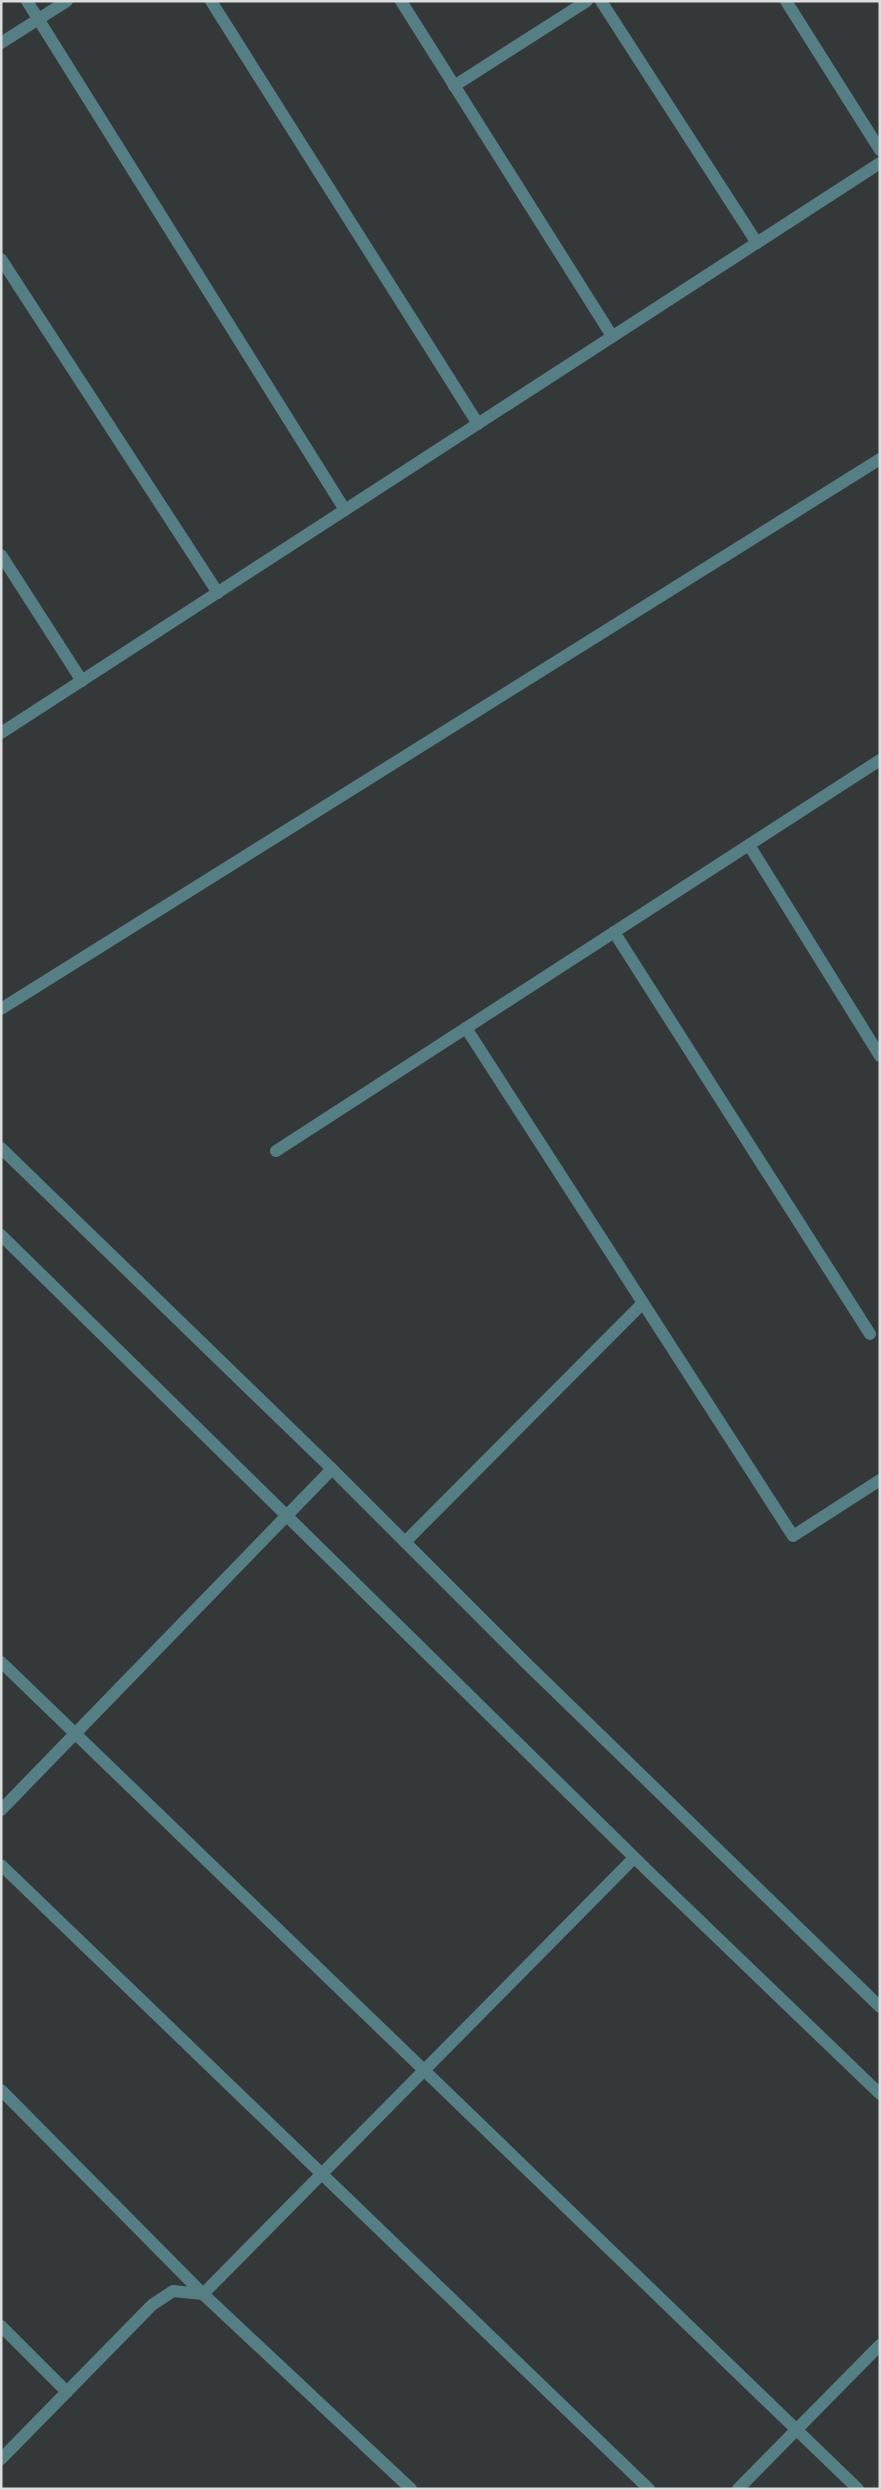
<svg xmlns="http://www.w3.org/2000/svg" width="881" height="2490" viewBox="0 0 881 2490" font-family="Jost,sans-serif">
<rect width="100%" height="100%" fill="#353839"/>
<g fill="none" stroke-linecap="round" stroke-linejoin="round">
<g stroke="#567e85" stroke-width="12">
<path d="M27 1 345 510"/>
<path d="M211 1 478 424"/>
<path d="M401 1 612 336"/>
<path d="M601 1 757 243"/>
<path d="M786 1 880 150"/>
<path d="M1 43 67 1"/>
<path d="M454 86 587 1"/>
<path d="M1 259 218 593"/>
<path d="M1 555 82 681"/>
<path d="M1 733 880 163"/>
<path d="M749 845 880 1056"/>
<path d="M614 932 870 1334"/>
<path d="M1 1009 880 459"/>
<path d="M466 1028 793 1536 880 1480"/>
<path d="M1 1148 332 1469 525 1662 880 2007"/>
<path d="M276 1151 880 760"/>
<path d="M1 1235 647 1870 880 2094"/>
<path d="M405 1542 643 1303"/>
<path d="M1 1662 858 2489"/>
<path d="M1 1810 332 1469"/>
<path d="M1 1865 649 2489"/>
<path d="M1 2090 203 2294 634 1858"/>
<path d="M1 2326 67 2392"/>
<path d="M1 2459 152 2305 173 2291 203 2294 411 2489"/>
<path d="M738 2489 880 2345"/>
</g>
</g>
<rect width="881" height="2490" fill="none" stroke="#dbdddd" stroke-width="5"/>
</svg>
